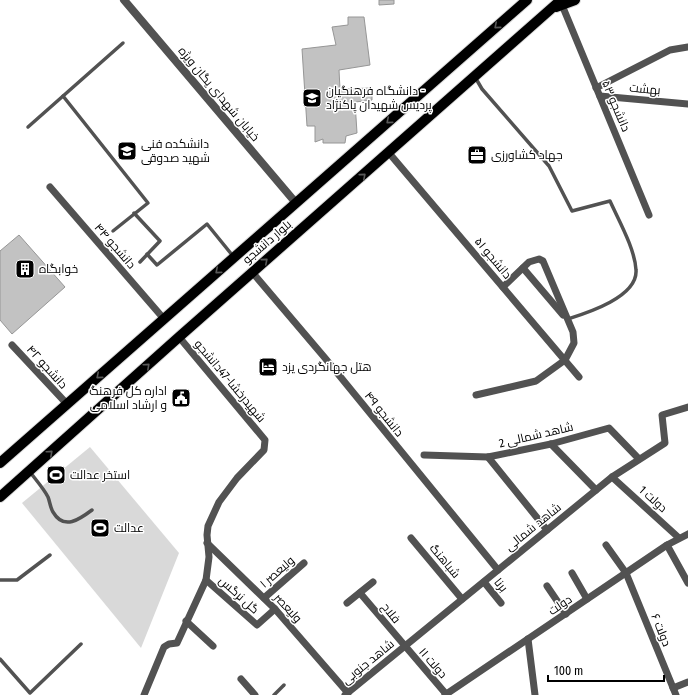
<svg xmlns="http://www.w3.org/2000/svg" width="688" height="695" viewBox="0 0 688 695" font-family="'Fira Sans Condensed',Cairo,sans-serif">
<rect width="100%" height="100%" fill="#fff"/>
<path fill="#d9d9d9" d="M90 447 179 553 141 648 22 503Z"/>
<g fill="#c2c2c2" stroke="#969696">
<path d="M379 0H394V4L379 5Z"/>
<path d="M348 17H364L370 65 339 70 340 89 372 88V100L355 102 357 133 346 136 345 143H323V139L315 142V126H307L302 49 336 45 332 27 348 25Z"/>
<path d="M19 235 65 287 12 334 0 320V251Z"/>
</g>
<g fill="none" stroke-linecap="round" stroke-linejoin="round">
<g stroke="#dbdbdb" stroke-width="12">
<g id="primary">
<path d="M556 7 575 0"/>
<path d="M0 463 527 0"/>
<path d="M0 497 179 337 561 0"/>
</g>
</g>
<g stroke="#525252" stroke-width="3.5">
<path d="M475 77 482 89 549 166 572 211 610 201C619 221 635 249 636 270 638 297 587 313 568 319"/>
<path d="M63 96 148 203 113 231"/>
<path d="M28 127 123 43"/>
<path d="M134 213 160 241 140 262"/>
<path d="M147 254 157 265 207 224 233 256"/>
<path d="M30 472C36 480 44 489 48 497 50 502 50 507 53 512 64 531 80 519 92 510"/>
<path d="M0 580H17L50 555"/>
<path d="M0 659 30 693 81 644"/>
<path d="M274 695 284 685"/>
</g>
<g stroke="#525252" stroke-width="7">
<path d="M562 5 649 215"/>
<path d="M596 88 670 50 688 47"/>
<path d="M600 96 688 104"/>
<path d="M389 153 579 377"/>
<path d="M50 187 164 319"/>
<path d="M523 268 563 315"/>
<path d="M252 272 325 358 498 570"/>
<path d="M12 345 67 404"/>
<path d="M476 395 536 381 565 360 574 343 573 332 543 261 539 259 529 262 503 287"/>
<path d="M551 444 596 490"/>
<path d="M424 455 488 457 551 444 609 428 639 459"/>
<path d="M488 457 547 530"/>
<path d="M612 477 679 538"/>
<path d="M411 538 462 599"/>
<path d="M207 543 275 609 348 693"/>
<path d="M606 545 626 573 676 695"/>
<path d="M667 545 688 583"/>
<path d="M572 573 587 599"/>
<path d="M206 580 257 625 275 609"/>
<path d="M484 582 501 603"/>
<path d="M547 586 566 614"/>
<path d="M360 593 446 694"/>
<path d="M264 598 304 563"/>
<path d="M347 603 373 582"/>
<path d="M186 621 213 646"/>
<path d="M528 639 535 695"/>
<path d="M241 679 255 695"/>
<path d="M673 688 688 682"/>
<path d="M144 695 164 647 169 644 177 643 206 580 209 557 207 535 208 526 219 502 237 478 264 450 265 440 179 337"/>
<path d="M345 695 612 477 665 443 662 415 688 407"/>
<path d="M445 695 667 545 688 534"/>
</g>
<path stroke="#525252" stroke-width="8" d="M124 0 296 203"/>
<use href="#primary" stroke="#000" stroke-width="10"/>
</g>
<defs><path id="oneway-chevron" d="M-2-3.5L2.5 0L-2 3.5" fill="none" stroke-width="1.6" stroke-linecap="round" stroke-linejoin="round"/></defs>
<g stroke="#595959">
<use href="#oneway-chevron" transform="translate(497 26) rotate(139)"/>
<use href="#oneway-chevron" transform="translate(389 121) rotate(139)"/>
<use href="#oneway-chevron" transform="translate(363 176) rotate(-41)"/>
<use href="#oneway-chevron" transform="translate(265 261) rotate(-41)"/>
<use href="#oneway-chevron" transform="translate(218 271) rotate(139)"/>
<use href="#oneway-chevron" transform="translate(147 366) rotate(-42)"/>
<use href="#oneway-chevron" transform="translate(99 376) rotate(139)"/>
<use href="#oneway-chevron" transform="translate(50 453) rotate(-42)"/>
</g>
<defs>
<g id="university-square" transform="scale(1)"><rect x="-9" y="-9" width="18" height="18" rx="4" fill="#000" stroke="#fff"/><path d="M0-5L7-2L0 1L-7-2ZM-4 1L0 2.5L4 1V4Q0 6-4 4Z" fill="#fff"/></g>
<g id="office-square" transform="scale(1)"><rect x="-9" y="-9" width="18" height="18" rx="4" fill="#000" stroke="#fff"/><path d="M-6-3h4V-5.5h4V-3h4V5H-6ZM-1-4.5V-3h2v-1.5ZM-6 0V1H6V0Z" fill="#fff"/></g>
<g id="building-square" transform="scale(1)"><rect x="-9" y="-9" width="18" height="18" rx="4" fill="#000" stroke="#fff"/><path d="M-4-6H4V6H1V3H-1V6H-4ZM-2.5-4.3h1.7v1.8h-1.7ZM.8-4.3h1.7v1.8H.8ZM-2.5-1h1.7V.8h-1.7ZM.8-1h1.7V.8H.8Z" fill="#fff"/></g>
<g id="hotel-square" transform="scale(1)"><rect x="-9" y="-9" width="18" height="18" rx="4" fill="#000" stroke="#fff"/><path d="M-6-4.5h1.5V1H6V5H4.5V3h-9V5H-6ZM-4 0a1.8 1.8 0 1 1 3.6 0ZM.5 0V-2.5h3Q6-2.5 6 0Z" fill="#fff"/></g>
<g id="civic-square" transform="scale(1)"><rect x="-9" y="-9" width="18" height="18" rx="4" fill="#000" stroke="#fff"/><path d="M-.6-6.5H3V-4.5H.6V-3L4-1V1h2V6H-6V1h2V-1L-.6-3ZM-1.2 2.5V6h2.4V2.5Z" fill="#fff"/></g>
<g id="stadium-square" transform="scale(1)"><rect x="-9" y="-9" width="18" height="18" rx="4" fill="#000" stroke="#fff"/><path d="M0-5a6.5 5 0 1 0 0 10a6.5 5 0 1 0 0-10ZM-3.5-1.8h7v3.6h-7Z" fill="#fff"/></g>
</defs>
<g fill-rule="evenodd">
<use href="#university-square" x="312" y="98"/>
<use href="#university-square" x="127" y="151"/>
<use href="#office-square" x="477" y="155"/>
<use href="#building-square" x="25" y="269"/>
<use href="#hotel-square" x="268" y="367"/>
<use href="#civic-square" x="181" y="398"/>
<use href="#stadium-square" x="56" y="475"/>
<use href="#stadium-square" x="100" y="528"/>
</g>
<g text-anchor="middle" stroke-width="3" stroke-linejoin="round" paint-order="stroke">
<g font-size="12" fill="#000" stroke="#fff">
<text transform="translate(645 89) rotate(5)" y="4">بهشت</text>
<text transform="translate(219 94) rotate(50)" y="4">خیابان شهدای یگان ویژه</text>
<text transform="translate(616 106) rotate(67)" y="4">دانشجو ۵۳</text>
<text transform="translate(267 242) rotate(-41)" y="4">بلوار دانشجو</text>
<text transform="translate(115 246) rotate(49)" y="4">دانشجو ۴۴</text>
<text transform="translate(493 258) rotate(50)" y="4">دانشجو ۵۱</text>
<text transform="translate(47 367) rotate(48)" y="4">دانشجو ۴۲</text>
<text transform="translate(230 381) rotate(50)" y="4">شهیدرخشا-47دانشجو</text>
<text transform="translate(384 414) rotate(51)" y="4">دانشجو ۴۹</text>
<text transform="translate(536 435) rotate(-13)" y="4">شاهد شمالی 2</text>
<text transform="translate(653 499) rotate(42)" y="4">دولت 1</text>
<text transform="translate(533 527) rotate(-39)" y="4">شاهد شمالی</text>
<text transform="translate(445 561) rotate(50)" y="4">شباهنگ</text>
<text transform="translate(277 572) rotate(-41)" y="4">ولیعصر ۱</text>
<text transform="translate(501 585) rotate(51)" y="4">برنا</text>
<text transform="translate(239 595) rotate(42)" y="4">گل نرگس</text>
<text transform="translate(560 605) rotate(-34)" y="4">دولت</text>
<text transform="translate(288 608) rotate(48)" y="4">ولیعصر</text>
<text transform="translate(391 613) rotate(51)" y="4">فلاح</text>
<text transform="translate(661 630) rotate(68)" y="4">دولت ۶</text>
<text transform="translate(368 662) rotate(-39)" y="4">شاهد جنوبی</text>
<text transform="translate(433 663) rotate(49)" y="4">دولت ۱۱</text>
</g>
<g font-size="12" fill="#000" stroke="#fff" text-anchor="start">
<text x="326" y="95">دانشگاه فرهنگیان -<tspan x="326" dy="14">پردیس شهیدان پاکنژاد</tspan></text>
<text x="141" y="148">دانشکده فنی<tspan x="141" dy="14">شهید صدوقی</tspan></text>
<text x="491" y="159">جهاد کشاورزی</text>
<text x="39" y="273">خوابگاه</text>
<text x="282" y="371">هتل جهانگردی یزد</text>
<text x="167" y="395" text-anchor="end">اداره کل فرهنگ<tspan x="167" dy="14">و ارشاد اسلامی</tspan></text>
<text x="70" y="479">استخر عدالت</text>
<text x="114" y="532">عدالت</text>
</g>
</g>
<path d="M548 675v6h116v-6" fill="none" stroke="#000000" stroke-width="2"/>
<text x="554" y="675" font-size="12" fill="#000000" stroke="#ffffff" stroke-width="3" paint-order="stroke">100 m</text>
</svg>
